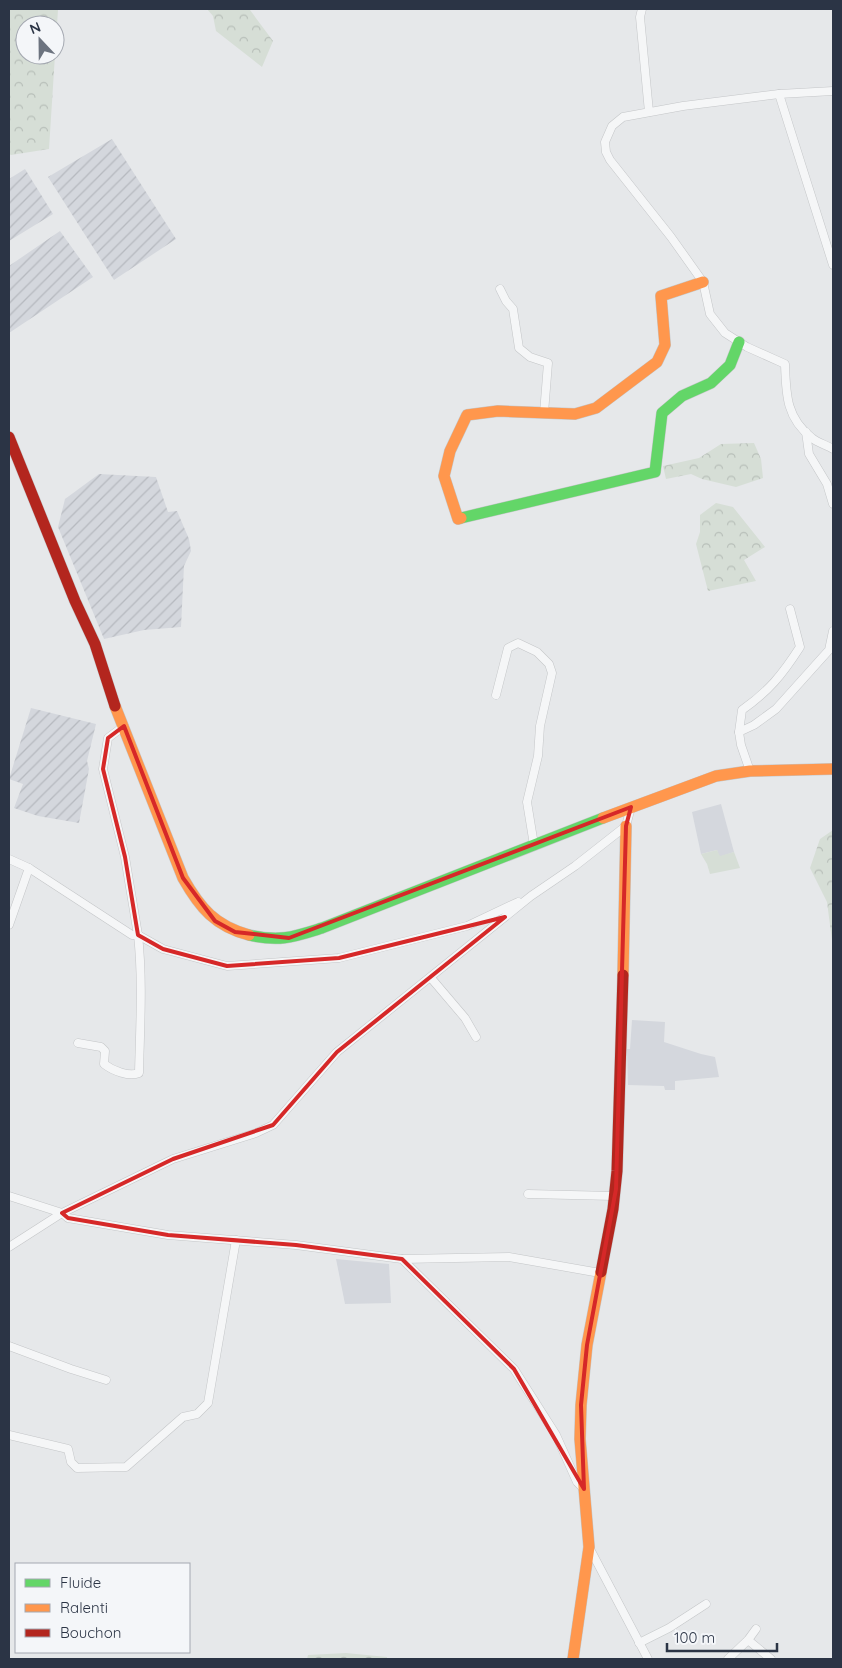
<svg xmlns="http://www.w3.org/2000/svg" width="842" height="1668" viewBox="0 0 842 1668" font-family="Quicksand,sans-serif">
<defs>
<pattern id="industrial-furrows" width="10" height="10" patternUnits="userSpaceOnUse" patternTransform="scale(1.25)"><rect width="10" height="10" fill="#d4d7dd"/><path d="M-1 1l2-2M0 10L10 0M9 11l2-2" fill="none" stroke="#b6b9bf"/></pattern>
<pattern id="forest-crowns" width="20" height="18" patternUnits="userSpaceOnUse" patternTransform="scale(1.25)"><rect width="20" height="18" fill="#d6ded6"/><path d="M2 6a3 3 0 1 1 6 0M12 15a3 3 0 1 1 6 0" fill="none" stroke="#b8bfb9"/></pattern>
</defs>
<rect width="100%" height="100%" fill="#e6e8ea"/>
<g fill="#d4d7dd">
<path d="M721 804 734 852 719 857 717 850 701 854 692 812Z"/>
<path d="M632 1020 665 1022 664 1042 701 1054 715 1057 719 1077 675 1081V1090H665L664 1086 628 1085 627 1049H630Z"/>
<path d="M336 1259 389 1264 391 1303 345 1304Z"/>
</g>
<g fill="url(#industrial-furrows)">
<path d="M112 139 176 239 114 280 48 177Z"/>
<path d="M25 169 53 214 9 241V179Z"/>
<path d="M60 231 93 277 9 333V266Z"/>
<path d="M99 474 156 477 168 512 177 511 189 539 191 551 184 566 181 627 144 630 104 639 58 527 65 499Z"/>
<path d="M31 708 96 724 87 761 89 769 79 823 38 816 14 808 23 784 9 779Z"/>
</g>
<g fill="url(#forest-crowns)">
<path d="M9 9 58 10 55 54V25H25V55H55L49 149 11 155 9 154Z"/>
<path d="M207 9H248L250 10 273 41 262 67 216 31 213 16Z"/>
<path d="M754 443 761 459 763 478 736 487 702 479 691 474 666 479 663 466 699 458 721 444Z"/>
<path d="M716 503 733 507 765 547 744 560 756 581 708 591 696 544 700 532V515Z"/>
<path d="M833 830V948L827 902 810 868 820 839Z"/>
<path d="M346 1653 387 1657V1659H307L308 1655Z"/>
</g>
<path fill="#d6ded6" d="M717 850 720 856 734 852 740 868 710 874 707 864 701 854Z"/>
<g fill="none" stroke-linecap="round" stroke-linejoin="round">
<g stroke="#c4c6c8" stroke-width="9">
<g id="street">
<path d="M642 9 640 17 649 112"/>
<path d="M833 91 779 94 683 106 623 117 612 126 605 142 606 152 610 160 671 237 703 282 710 314 725 333 747 347 785 364C786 394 786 418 812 438 818 443 827 445 833 449"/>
<path d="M779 94 833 265"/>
<path d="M500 289 506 301 513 309 519 348 530 357 548 363 544 413"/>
<path d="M806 432 809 454 827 484 833 504"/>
<path d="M496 695 508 648 518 643 537 652 549 664 552 673 540 726 538 756 527 802 534 845"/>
<path d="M739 732 742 710C769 691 782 675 800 647L790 609"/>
<path d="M750 771 741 745 739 732 754 725 776 709 829 650 833 631"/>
<path d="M9 859 29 868"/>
<path d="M9 925 29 868 132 935H138L125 857 103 769 108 738 124 726"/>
<path d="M138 935 163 949 227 966 339 958 467 926 518 902"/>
<path d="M431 978 465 1018 476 1037"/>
<path d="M78 1043 101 1047 105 1051 104 1064C113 1071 129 1077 139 1073 140 1027 143 981 138 935"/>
<path d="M528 1194 614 1196"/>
<path d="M9 1196 62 1213 68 1218 168 1235 296 1245 402 1259 514 1369 556 1435 577 1482 584 1489"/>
<path d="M9 1247 62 1213 173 1159 256 1133 273 1125 337 1052 531 896 575 866 626 826 631 807"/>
<path d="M402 1259 509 1257 600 1273"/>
<path d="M9 1346 71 1369 106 1380"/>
<path d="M9 1435 68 1449 71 1462 77 1468 126 1467 183 1417 197 1414 208 1403 236 1240"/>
<path d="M590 1549 648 1659"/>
<path d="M748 1640 771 1659"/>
<path d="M639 1643 669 1628 706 1604"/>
<path d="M728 1659 748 1640 756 1629"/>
</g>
</g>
<g stroke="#c4c6c8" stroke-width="12">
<g id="fast">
<path d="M461 518 655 472 662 413 682 396 711 383 730 365 739 342"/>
<path d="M249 935C280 942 293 937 322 928L603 818"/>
</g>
</g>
<g stroke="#c4c6c8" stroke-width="12">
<g id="slow">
<path d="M461 518 458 519 444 476 450 451 467 415 498 411 575 414 596 408 657 362 665 345 661 296 703 282"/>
<path d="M115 706 183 878C200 908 215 926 249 935"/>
<path d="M603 818 716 776 750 771 833 769"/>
<path d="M623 975 626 826"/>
<path d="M573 1659 589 1547 580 1439 581 1405 587 1345 601 1272"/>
</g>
</g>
<g stroke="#c4c6c8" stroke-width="12">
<g id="jam">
<path d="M9 437 75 601 95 644 115 706"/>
<path d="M601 1272 613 1209 617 1171 623 975"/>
</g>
</g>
<use href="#street" stroke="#f5f6f7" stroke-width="8"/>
<use href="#fast" stroke="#63d668" stroke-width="11"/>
<use href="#slow" stroke="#ff974d" stroke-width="11"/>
<use href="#jam" stroke="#b3261e" stroke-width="11"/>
</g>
<path fill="none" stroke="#d62828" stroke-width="4" stroke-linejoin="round" d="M124 726 183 878 215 921 235 932 289 938 631 807 626 826 616 1189 587 1345 581 1405 584 1489 514 1369 402 1259 296 1245 168 1235 68 1218 62 1213 173 1159 273 1125 337 1052 505 917 339 958 227 966 163 949 138 935 125 857 103 769 108 738Z"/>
<rect width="842" height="1668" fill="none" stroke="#2b3445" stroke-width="20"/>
<rect x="15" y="1563" width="175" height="90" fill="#f4f6f9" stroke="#a4a8b1"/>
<rect x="25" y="1579" width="25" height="8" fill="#63d668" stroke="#a4a8b1"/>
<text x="60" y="1588" font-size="15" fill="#2b3445">Fluide</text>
<rect x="25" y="1604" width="25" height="8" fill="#ff974d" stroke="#a4a8b1"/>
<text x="60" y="1613" font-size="15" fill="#2b3445">Ralenti</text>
<rect x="25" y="1629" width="25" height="8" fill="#b3261e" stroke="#a4a8b1"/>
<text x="60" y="1638" font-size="15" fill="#2b3445">Bouchon</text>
<g transform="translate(40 40) rotate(338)"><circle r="24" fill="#f4f6f9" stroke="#a4a8b1"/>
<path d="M0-4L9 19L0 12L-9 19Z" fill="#6c737f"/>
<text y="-8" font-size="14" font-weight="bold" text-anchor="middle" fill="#2b3445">N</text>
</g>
<path d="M667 1643v8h110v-8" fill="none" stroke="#2b3445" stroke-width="2.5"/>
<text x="674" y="1643" font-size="15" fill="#2b3445" stroke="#f4f6f9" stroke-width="4" paint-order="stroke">100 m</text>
</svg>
